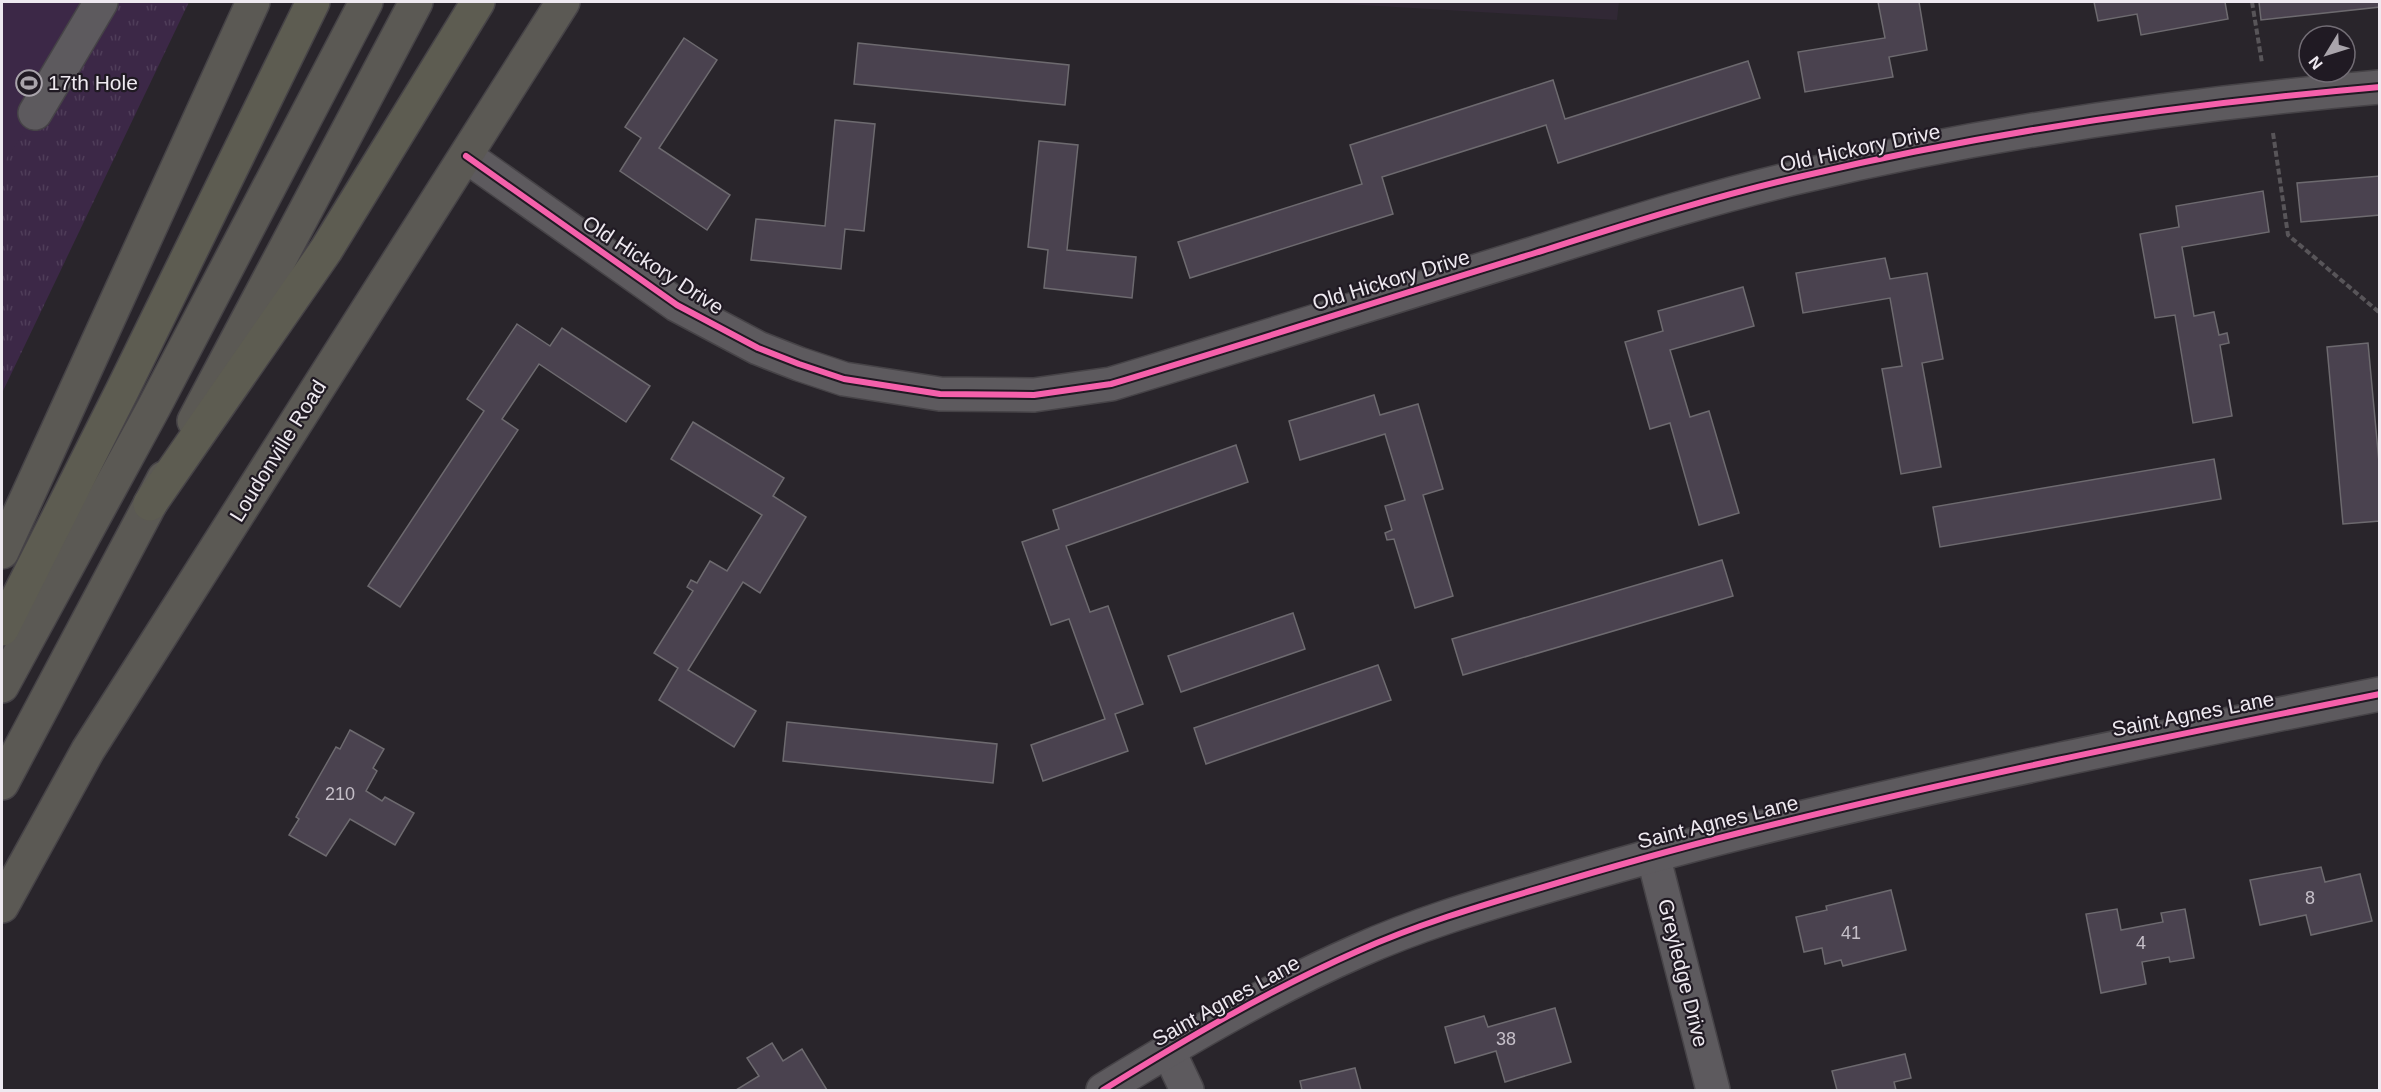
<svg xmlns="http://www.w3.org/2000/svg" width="2381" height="1092" viewBox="0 0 2381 1092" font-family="Helvetica,sans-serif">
<defs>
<pattern id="grass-tufts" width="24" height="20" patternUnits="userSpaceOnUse" patternTransform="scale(1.5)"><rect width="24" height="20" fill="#3c2847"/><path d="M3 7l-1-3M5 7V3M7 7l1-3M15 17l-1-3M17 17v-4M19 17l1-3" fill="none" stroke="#4f3d59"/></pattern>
</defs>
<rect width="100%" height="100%" fill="#29252b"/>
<path fill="#312835" d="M1311 2H1619L1617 20Z"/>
<path fill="url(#grass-tufts)" d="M2 2H189L2 393Z"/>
<path fill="#3c2847" d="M2 2H111L2 165Z"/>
<g fill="#4a424f" stroke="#6d6a6f" stroke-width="1.5">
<path d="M1878 2H1919L1927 50 1889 57 1893 77 1805 92 1798 52 1885 38Z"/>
<path d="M2094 2H2225L2228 19 2141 35 2137 14 2098 21Z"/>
<path d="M2259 2H2380V7L2261 20Z"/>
<path d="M684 38 717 60 659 148 730 195 707 230 620 171 641 138 625 127Z"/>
<path d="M858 43 1069 65 1065 105 854 84Z"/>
<path d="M1748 61 1760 98 1558 163 1546 125 1382 177 1393 214 1190 278 1178 242 1362 184 1350 145 1553 80 1565 119Z"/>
<path d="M835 120 875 124 864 231 845 229 841 269 751 260 756 219 825 226Z"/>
<path d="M1039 141 1078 145 1067 250 1136 257 1132 298 1044 288 1048 250 1028 247Z"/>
<path d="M2380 176V215L2301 222 2297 183Z"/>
<path d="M2263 191 2269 232 2182 247 2194 316 2214 312 2219 335 2227 333 2229 343 2220 345 2232 416 2193 423 2175 315 2155 318 2140 234 2179 227 2176 206Z"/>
<path d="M1885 258 1890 279 1927 273 1943 359 1922 363 1941 467 1901 474 1882 369 1902 366 1890 298 1803 313 1796 273Z"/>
<path d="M1743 287 1754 326 1670 350 1690 417 1709 411 1739 513 1699 525 1670 423 1650 429 1625 342 1663 331 1658 311Z"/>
<path d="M517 324 550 346 562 328 650 386 626 422 539 364 502 419 518 430 400 607 368 586 484 411 467 399Z"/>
<path d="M2368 343 2380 473V521L2343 524 2327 347Z"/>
<path d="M1374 395 1380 415 1418 404 1443 489 1423 495 1453 596 1415 608 1394 539 1387 540 1385 533 1392 530 1385 506 1405 500 1385 434 1300 460 1289 421Z"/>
<path d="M693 422 784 478 773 496 806 517 760 593 743 582 688 670 756 711 734 747 659 700 678 668 654 653 693 591 687 587 691 580 697 583 710 561 727 571 762 515 671 459Z"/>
<path d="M1236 445 1248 482 1066 546 1090 612 1108 606 1143 704 1115 714 1128 751 1043 781 1031 745 1105 719 1069 619 1051 625 1022 542 1059 529 1053 510Z"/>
<path d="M2214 459 2221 499 1940 547 1933 507Z"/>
<path d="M1722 560 1733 596 1463 675 1452 639Z"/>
<path d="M1293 613 1305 649 1181 692 1168 656Z"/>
<path d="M1378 665 1391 700 1206 764 1194 728Z"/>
<path d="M787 722 997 744 993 783 783 761Z"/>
<path d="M350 730 384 749 373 768 377 771 366 791 382 801 385 797 414 813 395 845 350 819 326 856 289 835 299 819 296 817 336 747 340 749Z"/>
<path d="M2321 867 2325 882 2360 874 2372 921 2311 935 2306 915 2260 925 2250 880Z"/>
<path d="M1891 890 1906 950 1843 966 1841 960 1825 964 1822 948 1804 952 1796 917 1827 910 1826 906Z"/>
<path d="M2117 909 2121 930 2163 922 2161 913 2185 909 2194 958 2170 962 2169 957 2142 962 2146 984 2101 993 2086 914Z"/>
<path d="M1555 1008 1571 1062 1505 1082 1496 1051 1455 1063 1445 1027 1484 1016 1488 1027Z"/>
<path d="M772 1043 783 1061 802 1049 827 1090H736L759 1076 747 1058Z"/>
<path d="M1905 1054 1911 1078 1894 1082 1896 1090H1837L1832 1071Z"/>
<path d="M1355 1068 1361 1090H1302L1300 1081Z"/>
</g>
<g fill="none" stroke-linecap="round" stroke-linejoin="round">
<g stroke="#464347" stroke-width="36">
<g id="minor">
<path d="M35 113 101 2"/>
<path d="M466 156 677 305 758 348 799 364 844 379 940 394 1034 395 1111 384C1252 342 1391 297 1532 254 1621 226 1711 197 1803 176 1992 131 2185 104 2380 87"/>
<path d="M1653 855 1713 1090"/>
<path d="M1168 1050 1187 1090"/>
<path d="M1103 1090C1186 1039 1269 990 1358 951 1416 925 1476 907 1537 889 1604 869 1671 850 1739 833 1951 780 2165 737 2380 694"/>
</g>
</g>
<g stroke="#464347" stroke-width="36">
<g id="major">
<path d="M194 421 416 2"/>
<path d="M2 552 253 2"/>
<path d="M2 686 154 407 366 2"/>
<path d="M2 783 164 478"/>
<path d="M2 906 88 750 563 2"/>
</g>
</g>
<g stroke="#464347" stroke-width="36">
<g id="highway">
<path d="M150 504 326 250 478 2"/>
<path d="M2 629 122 391 313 2"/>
</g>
</g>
<g stroke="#585559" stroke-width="4" stroke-dasharray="6 3" stroke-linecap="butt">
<path d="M2252 2 2262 63"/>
<path d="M2273 133 2288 235 2380 313"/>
</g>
<use href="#minor" stroke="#5d5a5e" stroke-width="33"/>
<use href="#major" stroke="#5b5954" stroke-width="33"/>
<use href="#highway" stroke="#5d5c51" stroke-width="33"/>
<g stroke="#201a23" stroke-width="10">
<g id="cycleway">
<path d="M466 156 677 305 758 348 799 364 844 379 940 394 1034 395 1111 384C1252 342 1391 297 1532 254 1621 226 1711 197 1803 176 1992 131 2185 104 2380 87"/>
<path d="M1103 1090C1186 1039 1269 990 1358 951 1416 925 1476 907 1537 889 1604 869 1671 850 1739 833 1951 780 2165 737 2380 694"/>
</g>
</g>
<use href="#cycleway" stroke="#f560ab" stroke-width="6"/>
</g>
<defs>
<g id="stadium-ring" transform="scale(1.35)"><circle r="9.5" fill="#201a23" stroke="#a9a4ab" stroke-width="1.5"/><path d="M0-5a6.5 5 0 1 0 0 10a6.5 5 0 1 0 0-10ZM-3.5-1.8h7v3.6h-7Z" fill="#a9a4ab"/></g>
</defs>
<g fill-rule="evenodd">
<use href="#stadium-ring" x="29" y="83"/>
</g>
<g text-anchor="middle" stroke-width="4.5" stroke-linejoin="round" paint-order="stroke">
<g font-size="18" fill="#c5bfc8">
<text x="340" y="800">210</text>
<text x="2310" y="904">8</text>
<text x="1851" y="939">41</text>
<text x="2141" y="949">4</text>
<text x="1506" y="1045">38</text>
</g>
<g font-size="21" fill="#eee9f0" stroke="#201a23" text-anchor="start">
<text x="48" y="90">17th Hole</text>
</g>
<g font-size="21" fill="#eee9f0" stroke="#201a23">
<text transform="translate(1860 148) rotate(-12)" y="7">Old Hickory Drive</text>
<text transform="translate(653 265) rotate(33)" y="7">Old Hickory Drive</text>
<text transform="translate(1391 280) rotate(-17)" y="7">Old Hickory Drive</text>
<text transform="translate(278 451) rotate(-58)" y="7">Loudonville Road</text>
<text transform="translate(2193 714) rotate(-11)" y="7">Saint Agnes Lane</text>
<text transform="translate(1718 822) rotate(-14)" y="7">Saint Agnes Lane</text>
<text transform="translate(1683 973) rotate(76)" y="7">Greyledge Drive</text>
<text transform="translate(1226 1001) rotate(-29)" y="7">Saint Agnes Lane</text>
</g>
</g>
<rect width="2381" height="1092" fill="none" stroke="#eee9f0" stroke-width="6"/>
<g transform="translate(2327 54) rotate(232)"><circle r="28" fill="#201a23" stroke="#726d75" stroke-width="1.5"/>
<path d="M0-4.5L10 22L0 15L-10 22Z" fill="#a9a4ab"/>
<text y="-9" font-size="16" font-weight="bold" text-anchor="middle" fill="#eee9f0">N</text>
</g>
</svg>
